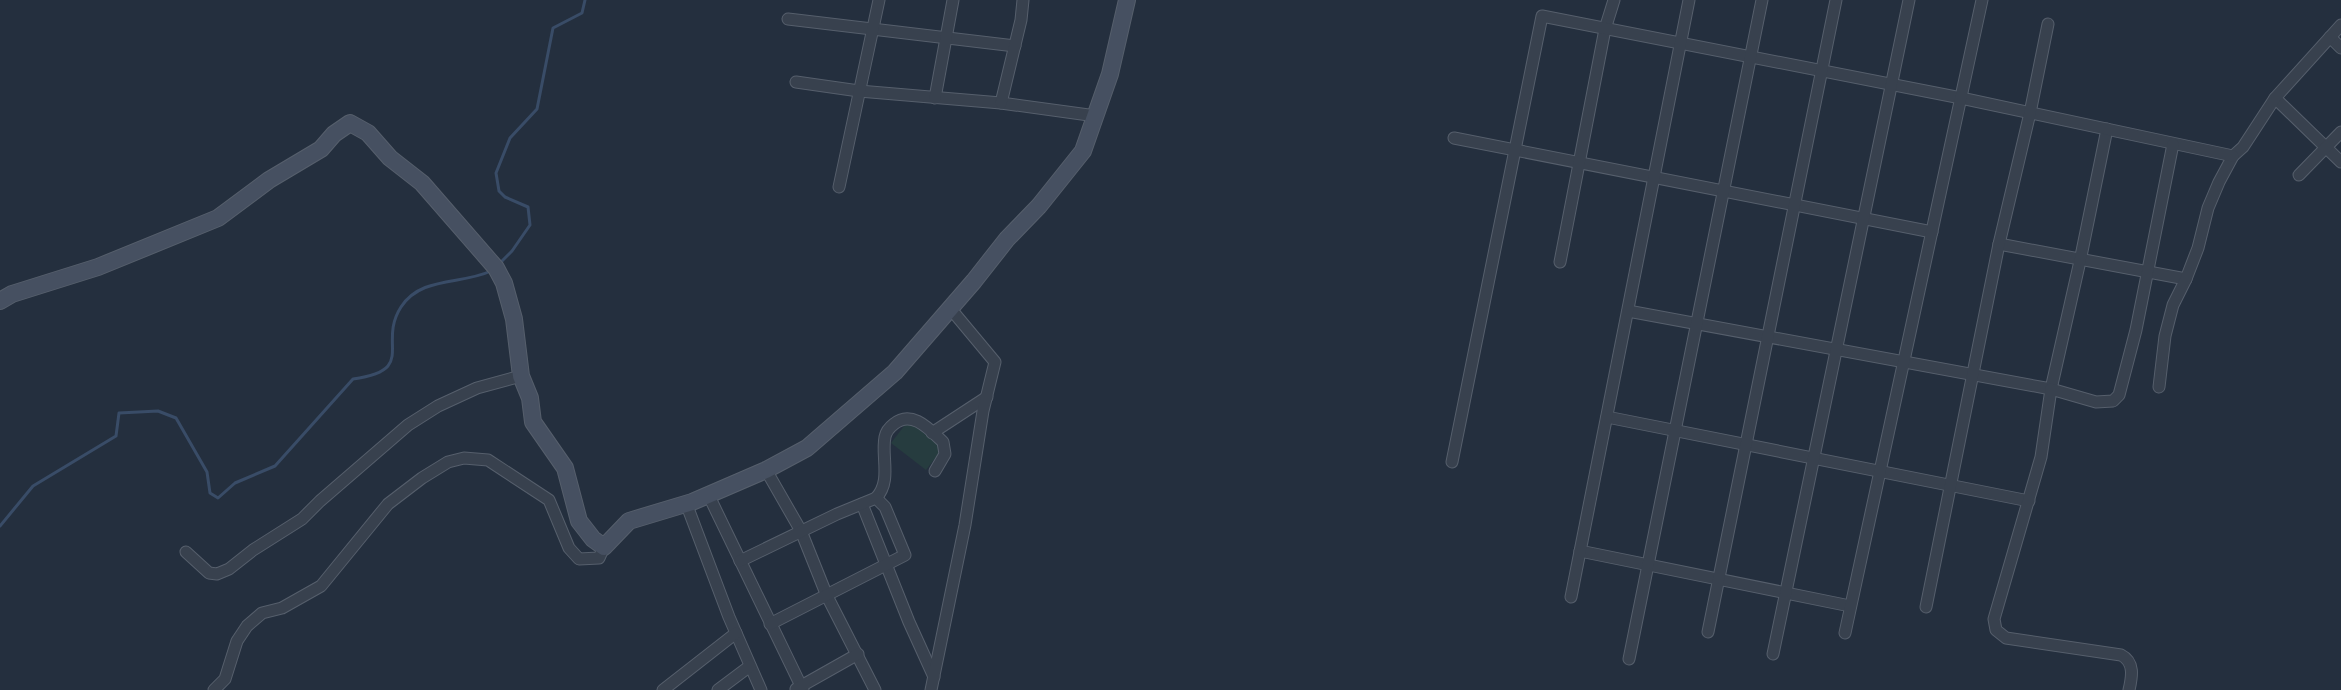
<svg xmlns="http://www.w3.org/2000/svg" width="2341" height="690" viewBox="0 0 2341 690" font-family="Signika,sans-serif">
<rect width="100%" height="100%" fill="#242f3e"/>
<path fill="#263c3f" d="M908 421 943 448 926 470 891 443Z"/>
<g fill="none" stroke-linecap="round" stroke-linejoin="round">
<g stroke="#394c67" stroke-width="3">
<path d="M499 264 512 251 530 225 528 207 505 197 499 191 496 173 510 138 537 109 553 28 582 13 585 0"/>
<path d="M0 526 33 486 116 436 119 413 158 411 176 418 207 472 210 493 218 498 235 483 275 466 353 379C418 370 377 344 401 307 421 276 461 285 491 271"/>
</g>
<g stroke="#565f6c" stroke-width="13">
<g id="street">
<path d="M788 19 1015 46"/>
<path d="M2330 37 2341 48"/>
<path d="M796 82 859 91 1001 103 1096 116"/>
<path d="M935 98 953 0"/>
<path d="M2275 98 2341 162"/>
<path d="M1001 103 1021 20 1023 0"/>
<path d="M1454 138 1932 232"/>
<path d="M2299 175 2341 132"/>
<path d="M839 187 879 0"/>
<path d="M1999 244 2186 279"/>
<path d="M1560 262 1605 29 1614 0"/>
<path d="M1628 311 2051 389 2080 261 2107 129"/>
<path d="M2159 387 2165 336 2173 305 2186 279 2198 248 2208 208 2219 182 2233 156 2243 147 2275 98 2341 25"/>
<path d="M1607 417 2029 501"/>
<path d="M932 433 987 397"/>
<path d="M1452 462 1542 16 1961 98 2233 156"/>
<path d="M766 470 801 531 827 596 875 690"/>
<path d="M708 494 803 690"/>
<path d="M876 498C892 481 881 457 885 437 886 432 890 427 894 424 912 409 930 430 943 442L945 454 935 471"/>
<path d="M686 503 729 617 761 690"/>
<path d="M862 504 909 622 934 677"/>
<path d="M1580 551 1850 606"/>
<path d="M186 552 209 573 217 574 229 569 253 550 302 519 320 501 408 425 438 406 477 388 521 376"/>
<path d="M740 561 837 514 876 498 885 507 905 555 770 624"/>
<path d="M1571 597 1689 0"/>
<path d="M1926 607 1999 244 2030 113 2048 24"/>
<path d="M1708 632 1836 0"/>
<path d="M1845 633 1982 0"/>
<path d="M1773 654 1909 0"/>
<path d="M1629 659 1762 0"/>
<path d="M796 689 858 654"/>
<path d="M214 690 225 679 237 641 247 626 262 613 282 608 321 586 388 504 422 478 448 462 464 458 488 460 549 500 569 548 579 559 599 558 604 547"/>
<path d="M663 690 736 633"/>
<path d="M718 690 750 666"/>
<path d="M931 690 965 525 983 411 995 362 950 308"/>
<path d="M2129 690C2132 677 2135 662 2121 655L2006 638 1996 630 1994 619 2041 457 2051 389 2096 402 2113 401 2119 395 2136 330 2173 144"/>
</g>
</g>
<g stroke="#565f6c" stroke-width="18">
<path id="secondary" d="M0 301 12 294 98 267 218 218 269 180 321 149 334 134 350 123 368 133 390 158 422 183 496 268 504 283 514 319 521 376 530 398 533 422 565 468 579 521 593 539 604 547 629 521 692 502 766 470 807 448 895 372 974 281 1007 239 1039 206 1083 151 1110 74 1127 0"/>
</g>
<use href="#street" stroke="#38414e" stroke-width="11"/>
<use href="#secondary" stroke="#465061" stroke-width="16"/>
</g>
</svg>
